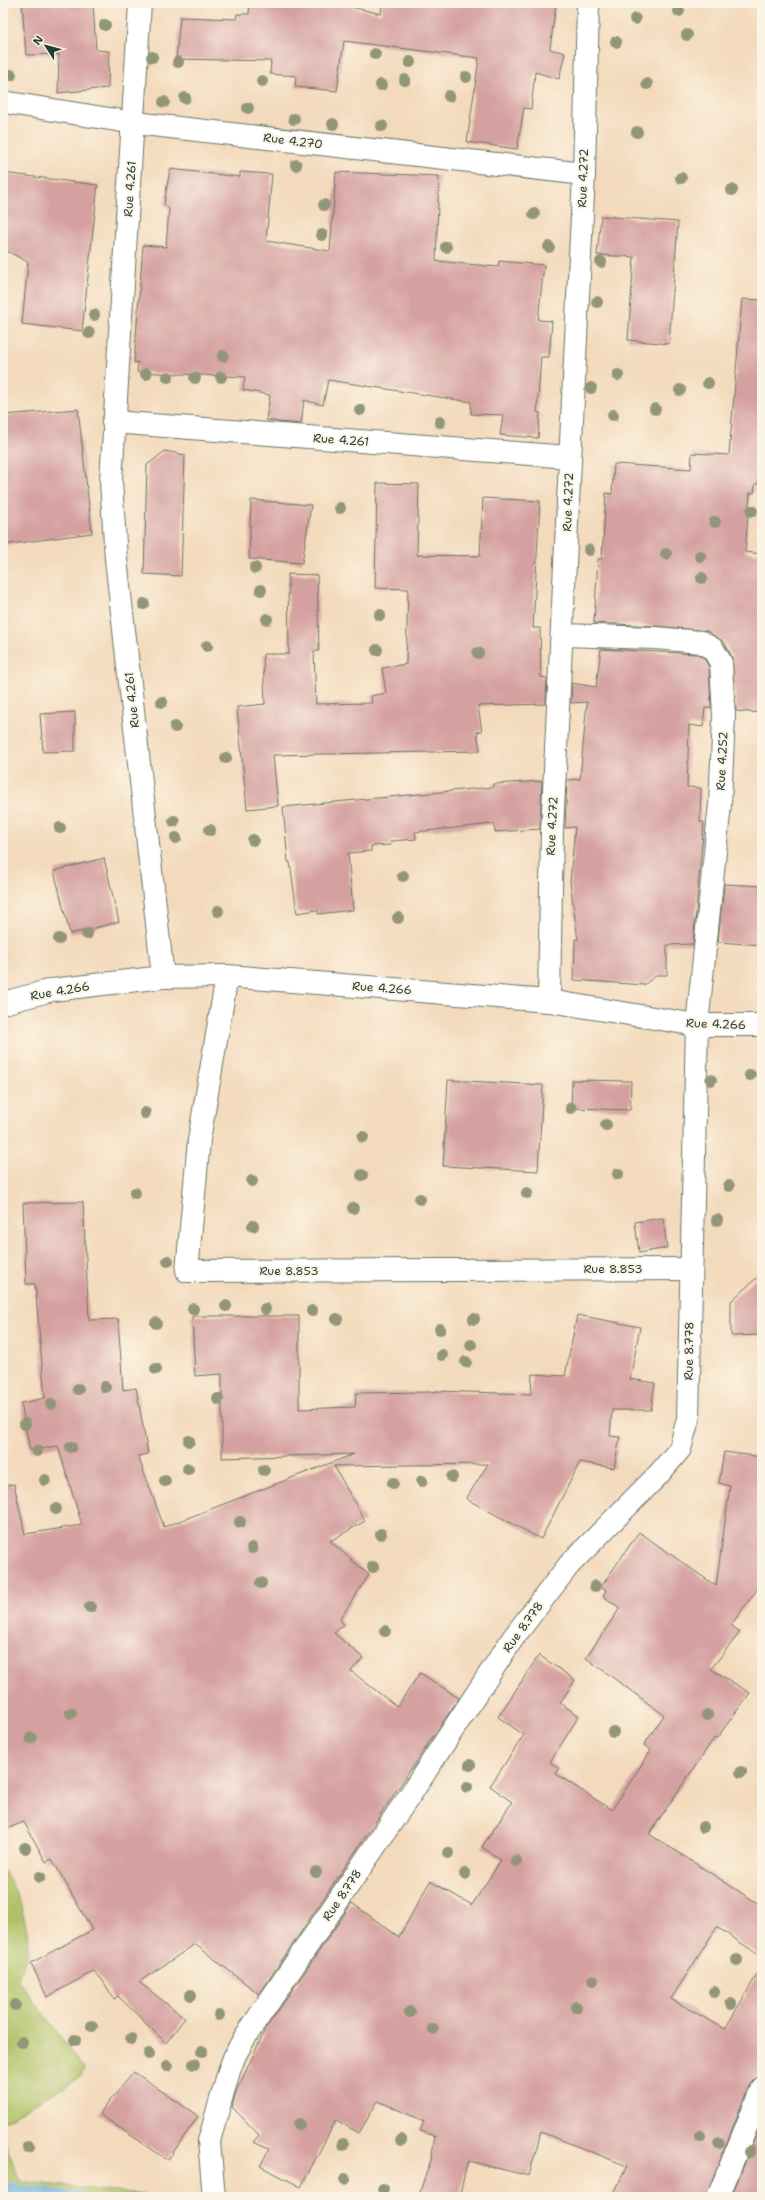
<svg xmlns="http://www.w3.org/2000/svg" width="765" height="2200" viewBox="0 0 765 2200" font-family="'Shantell Sans',sans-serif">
<rect width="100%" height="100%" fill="#fcf5e5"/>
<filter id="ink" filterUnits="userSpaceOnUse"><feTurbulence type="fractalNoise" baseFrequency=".025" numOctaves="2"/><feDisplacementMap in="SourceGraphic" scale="8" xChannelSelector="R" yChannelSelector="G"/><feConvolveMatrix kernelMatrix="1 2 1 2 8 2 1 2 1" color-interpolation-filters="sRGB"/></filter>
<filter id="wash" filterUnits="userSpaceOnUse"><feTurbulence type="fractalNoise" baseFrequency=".012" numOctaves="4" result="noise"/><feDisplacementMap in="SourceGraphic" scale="16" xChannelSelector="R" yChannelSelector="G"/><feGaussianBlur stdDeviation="0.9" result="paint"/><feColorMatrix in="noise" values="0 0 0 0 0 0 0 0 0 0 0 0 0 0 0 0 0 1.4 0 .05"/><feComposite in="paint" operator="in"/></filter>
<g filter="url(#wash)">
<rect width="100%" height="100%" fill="#f3dabc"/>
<g fill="#acc064" stroke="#667e4c">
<path d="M3 1870C18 1891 29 1924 28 1950 27 1960 20 1970 18 1980L84 2069 81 2077 3 2122Z"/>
<path d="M3 2137 20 2181 160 2197H3Z"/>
</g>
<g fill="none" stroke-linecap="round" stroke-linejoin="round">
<path stroke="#67addd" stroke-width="10" d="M3 2188 78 2197"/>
</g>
<g id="blocks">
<g fill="#d5a1a0">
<path d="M22 3H93L96 50 109 51 108 88 58 93 59 54 26 55Z"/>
<path d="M250 3H334L381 14 382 3H556L550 49 565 53 559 79 535 72 531 109 524 108 517 149 467 142 479 58 344 41 337 91 295 87 296 76 270 74 271 61 176 59 180 17 236 19 237 14H249Z"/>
<path d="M170 169 240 177V172L272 174 266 241 330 251 336 172 439 176 436 261 498 267 499 261 544 265 538 320 552 321 549 357H541L537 412 540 413 538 438 500 435 503 415 471 414V402L328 380 323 405 304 400 301 424 278 422 266 420 270 395 243 390 245 377 137 372 138 362 134 363 143 245 166 247 169 209 164 204Z"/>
<path d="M3 173 98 185 82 331 22 324 28 262 3 249Z"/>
<path d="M601 216 678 222 669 344 628 340 634 257 597 255Z"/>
<path d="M742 299 762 300V441L758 484H755L754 493H750L745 552 762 554V713L736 711 732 657 724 642 707 631 656 626 594 623 598 559H602L606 493 612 494 614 464 691 469 692 453 729 455Z"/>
<path d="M78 409 92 533 3 545V415Z"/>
<path d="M165 451 185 455 181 576 144 574 147 465Z"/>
<path d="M377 483 419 484 417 555 480 556 483 498 540 501 533 628H540L541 677 547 678 546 704 478 706 482 731 477 732 480 751 273 755 278 806 247 809 237 707 265 704 263 654H289L288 574 317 575 319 651H314L316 704 372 703 371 696 386 693 382 668 406 664 408 589 375 588Z"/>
<path d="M251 500 311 505 302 563 249 559Z"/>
<path d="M601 649 697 654 704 658 709 667 711 708H705L703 727 689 725 687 787 701 788 700 822H704L693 944 667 945V975H657L644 985 574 980 575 939 578 940 570 882 575 827 565 828 567 780 580 779 587 702 571 703 572 683 596 687Z"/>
<path d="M75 712V751L43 752 40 714Z"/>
<path d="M542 781 540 829 495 832 494 824 415 832 416 839 391 841V845L371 846V851L348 853 353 910 318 914V910L297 913 290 862H288L283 807 493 787V784Z"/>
<path d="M104 858 119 922 70 934 54 871Z"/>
<path d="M724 884 762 886V945L718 942Z"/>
<path d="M448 1080 543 1085 538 1171 443 1166Z"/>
<path d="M572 1080 631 1081 630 1110 571 1108Z"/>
<path d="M83 1202 89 1320 118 1319 123 1390 136 1388 148 1454 138 1456 164 1527 354 1454 222 1458V1374L195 1376 192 1316H299V1409L355 1407 356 1393 435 1392V1391L531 1394 532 1374 565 1376 577 1315 640 1327 630 1379 655 1383 651 1410H612L610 1436 620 1437 614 1468 580 1462 541 1539 466 1499 488 1464 334 1466 365 1521 330 1541 369 1575 340 1619 344 1625 334 1633 363 1658 351 1671 397 1707 420 1673 459 1698 259 1994 195 1944 139 1982 185 2018 166 2043 118 1996 114 1999 103 1981 94 1971 47 1997 31 1963 92 1930 52 1859 46 1862 24 1822 3 1830V1486L14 1484 25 1534 82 1525 58 1446 30 1451 21 1403 45 1398 35 1284H26L23 1203Z"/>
<path d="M663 1218 667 1248 639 1253 635 1222Z"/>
<path d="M762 1273V1335L731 1336V1301Z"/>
<path d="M724 1452 762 1457V1583L731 1625 740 1632 711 1669 750 1693 717 1738 715 1737 649 1834 762 1906V1957L717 1927 671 1999 725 2029 762 1966V2076L755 2078 750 2083 706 2197H612L627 2166 541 2132 529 2176 468 2161 459 2197H418L431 2160 435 2136 420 2131 424 2121 378 2101 359 2133 336 2120 301 2187 260 2166 269 2149 253 2142 259 2135 232 2107 236 2092 265 2030 352 1903 399 1937 430 1881 472 1905 501 1860 482 1847 512 1802 490 1786 524 1735 498 1717 539 1655 575 1680 560 1703 579 1716 550 1762 559 1769 556 1774 612 1810 651 1750 644 1745 664 1715 586 1658 620 1608 603 1596 606 1590 601 1587 639 1532 716 1586 730 1486 719 1483Z"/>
<path d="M134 2072 198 2116 168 2160 99 2114Z"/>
<path d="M762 2121V2197H731Z"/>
</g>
</g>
</g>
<g filter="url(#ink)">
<use href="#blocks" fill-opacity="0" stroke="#697464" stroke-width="1"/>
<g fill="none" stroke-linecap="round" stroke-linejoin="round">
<g stroke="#697464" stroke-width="24">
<g id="minor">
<path d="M140 3 111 481 116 559 163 977"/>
<path d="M3 102 135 123 584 174"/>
<path d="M113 422 569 457"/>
<path d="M227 976 199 1140 187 1271 690 1269"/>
<path d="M549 1001 552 831 584 174 588 3"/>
<path d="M3 1003 52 990 163 977 227 976 549 1001 697 1025H762"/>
<path d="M214 2197 209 2141 229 2071 235 2055 245 2037 412 1792 513 1638 569 1565 658 1475 680 1449 688 1419 697 1025 720 804 724 716 721 663 713 649 701 642 655 638 563 635"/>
<path d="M718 2197 762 2088"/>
</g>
</g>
<use href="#minor" stroke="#fff" stroke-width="22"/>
</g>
<g fill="#929678">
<circle cx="679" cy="11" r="6"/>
<circle cx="635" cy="19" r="6"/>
<circle cx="105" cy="25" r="6"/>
<circle cx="687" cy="35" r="6"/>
<circle cx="616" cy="42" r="6"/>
<circle cx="375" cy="54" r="6"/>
<circle cx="152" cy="57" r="6"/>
<circle cx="178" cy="62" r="6"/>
<circle cx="410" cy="62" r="6"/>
<circle cx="11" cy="75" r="6"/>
<circle cx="466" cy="77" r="6"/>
<circle cx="405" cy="80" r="6"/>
<circle cx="262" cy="81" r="6"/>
<circle cx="647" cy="84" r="6"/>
<circle cx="381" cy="85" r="6"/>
<circle cx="449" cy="96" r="6"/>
<circle cx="185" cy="98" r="6"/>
<circle cx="164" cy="102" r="6"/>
<circle cx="248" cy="108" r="6"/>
<circle cx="294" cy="119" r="6"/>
<circle cx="333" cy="124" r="6"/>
<circle cx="382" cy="126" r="6"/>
<circle cx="637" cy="132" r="6"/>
<circle cx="296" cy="165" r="6"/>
<circle cx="681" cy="178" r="6"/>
<circle cx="732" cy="190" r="6"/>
<circle cx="324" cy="205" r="6"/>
<circle cx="534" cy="214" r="6"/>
<circle cx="322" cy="235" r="6"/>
<circle cx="446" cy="247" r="6"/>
<circle cx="549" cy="247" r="6"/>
<circle cx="601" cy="262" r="6"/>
<circle cx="597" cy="302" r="6"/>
<circle cx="94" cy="315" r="6"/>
<circle cx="89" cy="333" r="6"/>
<circle cx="223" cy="356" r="6"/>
<circle cx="146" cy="374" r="6"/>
<circle cx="618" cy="375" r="6"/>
<circle cx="168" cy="377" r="6"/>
<circle cx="221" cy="377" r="6"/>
<circle cx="195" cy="378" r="6"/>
<circle cx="708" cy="383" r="6"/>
<circle cx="591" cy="388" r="6"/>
<circle cx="680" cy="390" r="6"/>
<circle cx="655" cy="409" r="6"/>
<circle cx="360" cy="410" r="6"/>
<circle cx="613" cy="415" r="6"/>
<circle cx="440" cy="422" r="6"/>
<circle cx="340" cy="508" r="6"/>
<circle cx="752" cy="511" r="6"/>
<circle cx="715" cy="522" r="6"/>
<circle cx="589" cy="550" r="6"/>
<circle cx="666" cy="554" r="6"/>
<circle cx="700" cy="556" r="6"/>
<circle cx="255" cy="568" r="6"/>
<circle cx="702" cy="578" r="6"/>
<circle cx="261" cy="590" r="6"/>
<circle cx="144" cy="604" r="6"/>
<circle cx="380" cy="615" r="6"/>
<circle cx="267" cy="619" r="6"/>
<circle cx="207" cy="646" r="6"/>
<circle cx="377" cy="650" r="6"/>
<circle cx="478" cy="653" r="6"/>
<circle cx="162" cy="702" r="6"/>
<circle cx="175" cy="727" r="6"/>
<circle cx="226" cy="758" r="6"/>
<circle cx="174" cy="821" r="6"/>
<circle cx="60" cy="828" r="6"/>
<circle cx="210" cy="830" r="6"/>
<circle cx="176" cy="838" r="6"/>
<circle cx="253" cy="840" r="6"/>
<circle cx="403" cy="876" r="6"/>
<circle cx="218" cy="911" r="6"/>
<circle cx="398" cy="918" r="6"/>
<circle cx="87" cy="934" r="6"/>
<circle cx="59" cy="939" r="6"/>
<circle cx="750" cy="1075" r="6"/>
<circle cx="711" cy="1080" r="6"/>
<circle cx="571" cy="1108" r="6"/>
<circle cx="145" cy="1113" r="6"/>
<circle cx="606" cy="1125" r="6"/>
<circle cx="363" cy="1137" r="6"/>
<circle cx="618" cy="1174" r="6"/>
<circle cx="362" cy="1175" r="6"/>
<circle cx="252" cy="1181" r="6"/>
<circle cx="729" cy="1186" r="6"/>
<circle cx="135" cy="1193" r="6"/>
<circle cx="527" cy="1193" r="6"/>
<circle cx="420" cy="1199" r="6"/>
<circle cx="353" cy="1208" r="6"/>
<circle cx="717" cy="1220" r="6"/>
<circle cx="253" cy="1226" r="6"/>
<circle cx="168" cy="1261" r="6"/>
<circle cx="226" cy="1306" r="6"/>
<circle cx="193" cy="1309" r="6"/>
<circle cx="265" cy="1309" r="6"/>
<circle cx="312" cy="1311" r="6"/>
<circle cx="337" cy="1319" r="6"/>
<circle cx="474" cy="1319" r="6"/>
<circle cx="156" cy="1323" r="6"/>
<circle cx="440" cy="1329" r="6"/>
<circle cx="471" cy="1345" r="6"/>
<circle cx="442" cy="1355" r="6"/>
<circle cx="466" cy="1362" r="6"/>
<circle cx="156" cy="1369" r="6"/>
<circle cx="105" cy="1387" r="6"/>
<circle cx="78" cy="1389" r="6"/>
<circle cx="218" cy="1399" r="6"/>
<circle cx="51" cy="1404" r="6"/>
<circle cx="25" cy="1424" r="6"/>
<circle cx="189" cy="1441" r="6"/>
<circle cx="71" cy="1447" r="6"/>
<circle cx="37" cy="1451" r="6"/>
<circle cx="188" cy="1469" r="6"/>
<circle cx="264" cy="1470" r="6"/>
<circle cx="452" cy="1477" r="6"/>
<circle cx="45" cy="1480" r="6"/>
<circle cx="165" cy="1481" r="6"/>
<circle cx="422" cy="1481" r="6"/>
<circle cx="393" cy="1483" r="6"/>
<circle cx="56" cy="1509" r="6"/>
<circle cx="240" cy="1522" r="6"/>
<circle cx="381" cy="1534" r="6"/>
<circle cx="252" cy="1548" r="6"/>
<circle cx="373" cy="1567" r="6"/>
<circle cx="261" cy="1583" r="6"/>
<circle cx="595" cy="1586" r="6"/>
<circle cx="90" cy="1607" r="6"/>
<circle cx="385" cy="1631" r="6"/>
<circle cx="71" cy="1713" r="6"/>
<circle cx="707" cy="1715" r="6"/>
<circle cx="613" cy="1732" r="6"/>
<circle cx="31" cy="1738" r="6"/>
<circle cx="470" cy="1765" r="6"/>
<circle cx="741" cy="1772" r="6"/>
<circle cx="467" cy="1787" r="6"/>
<circle cx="703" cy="1827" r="6"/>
<circle cx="25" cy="1848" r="6"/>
<circle cx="448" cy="1853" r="6"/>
<circle cx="516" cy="1861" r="6"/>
<circle cx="316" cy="1872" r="6"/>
<circle cx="465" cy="1874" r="6"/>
<circle cx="40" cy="1877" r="6"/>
<circle cx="737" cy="1960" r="6"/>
<circle cx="593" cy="1980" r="6"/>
<circle cx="714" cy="1992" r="6"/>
<circle cx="191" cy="1995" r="6"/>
<circle cx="731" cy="2004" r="6"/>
<circle cx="15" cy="2005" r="6"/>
<circle cx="576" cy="2007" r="6"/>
<circle cx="410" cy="2012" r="6"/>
<circle cx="219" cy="2015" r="6"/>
<circle cx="92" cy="2026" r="6"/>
<circle cx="433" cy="2029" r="6"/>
<circle cx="131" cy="2039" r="6"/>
<circle cx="75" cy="2040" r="6"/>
<circle cx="22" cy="2042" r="6"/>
<circle cx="202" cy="2051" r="6"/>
<circle cx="149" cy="2054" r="6"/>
<circle cx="194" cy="2064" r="6"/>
<circle cx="167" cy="2066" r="6"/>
<circle cx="299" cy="2124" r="6"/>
<circle cx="700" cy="2136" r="6"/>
<circle cx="401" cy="2140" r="6"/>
<circle cx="719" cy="2143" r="6"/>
<circle cx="343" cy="2144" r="6"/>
<circle cx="28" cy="2147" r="6"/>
<circle cx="749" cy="2152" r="6"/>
<circle cx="345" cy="2179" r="6"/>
<circle cx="383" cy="2189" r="6"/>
</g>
</g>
<g text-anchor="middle" stroke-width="4" stroke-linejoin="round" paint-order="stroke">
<g font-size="12" fill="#1f3d34" stroke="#fcf5e5">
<text transform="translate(293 141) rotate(7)" y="4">Rue 4.270</text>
<text transform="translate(583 178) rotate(-88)" y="4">Rue 4.272</text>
<text transform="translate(130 189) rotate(-86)" y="4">Rue 4.261</text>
<text transform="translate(341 440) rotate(4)" y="4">Rue 4.261</text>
<text transform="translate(568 502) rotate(-88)" y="4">Rue 4.272</text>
<text transform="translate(132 700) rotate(-96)" y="4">Rue 4.261</text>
<text transform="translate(722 761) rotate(-87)" y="4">Rue 4.252</text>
<text transform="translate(552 826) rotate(-87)" y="4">Rue 4.272</text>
<text transform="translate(382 988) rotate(4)" y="4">Rue 4.266</text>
<text transform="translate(60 991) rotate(-10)" y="4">Rue 4.266</text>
<text transform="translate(716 1024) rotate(2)" y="4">Rue 4.266</text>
<text x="613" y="1273">Rue 8.853</text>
<text x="289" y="1275">Rue 8.853</text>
<text transform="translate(689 1351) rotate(-89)" y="4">Rue 8.778</text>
<text transform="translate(523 1627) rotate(-54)" y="4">Rue 8.778</text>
<text transform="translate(342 1895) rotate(-56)" y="4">Rue 8.778</text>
</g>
</g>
<rect width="765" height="2200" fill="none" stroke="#fcf5e5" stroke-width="16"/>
<g transform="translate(46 46) rotate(306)" stroke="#fcf5e5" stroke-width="3" paint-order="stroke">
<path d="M0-3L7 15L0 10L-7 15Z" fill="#1f3d34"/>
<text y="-6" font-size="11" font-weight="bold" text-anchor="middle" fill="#1f3d34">N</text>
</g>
</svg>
